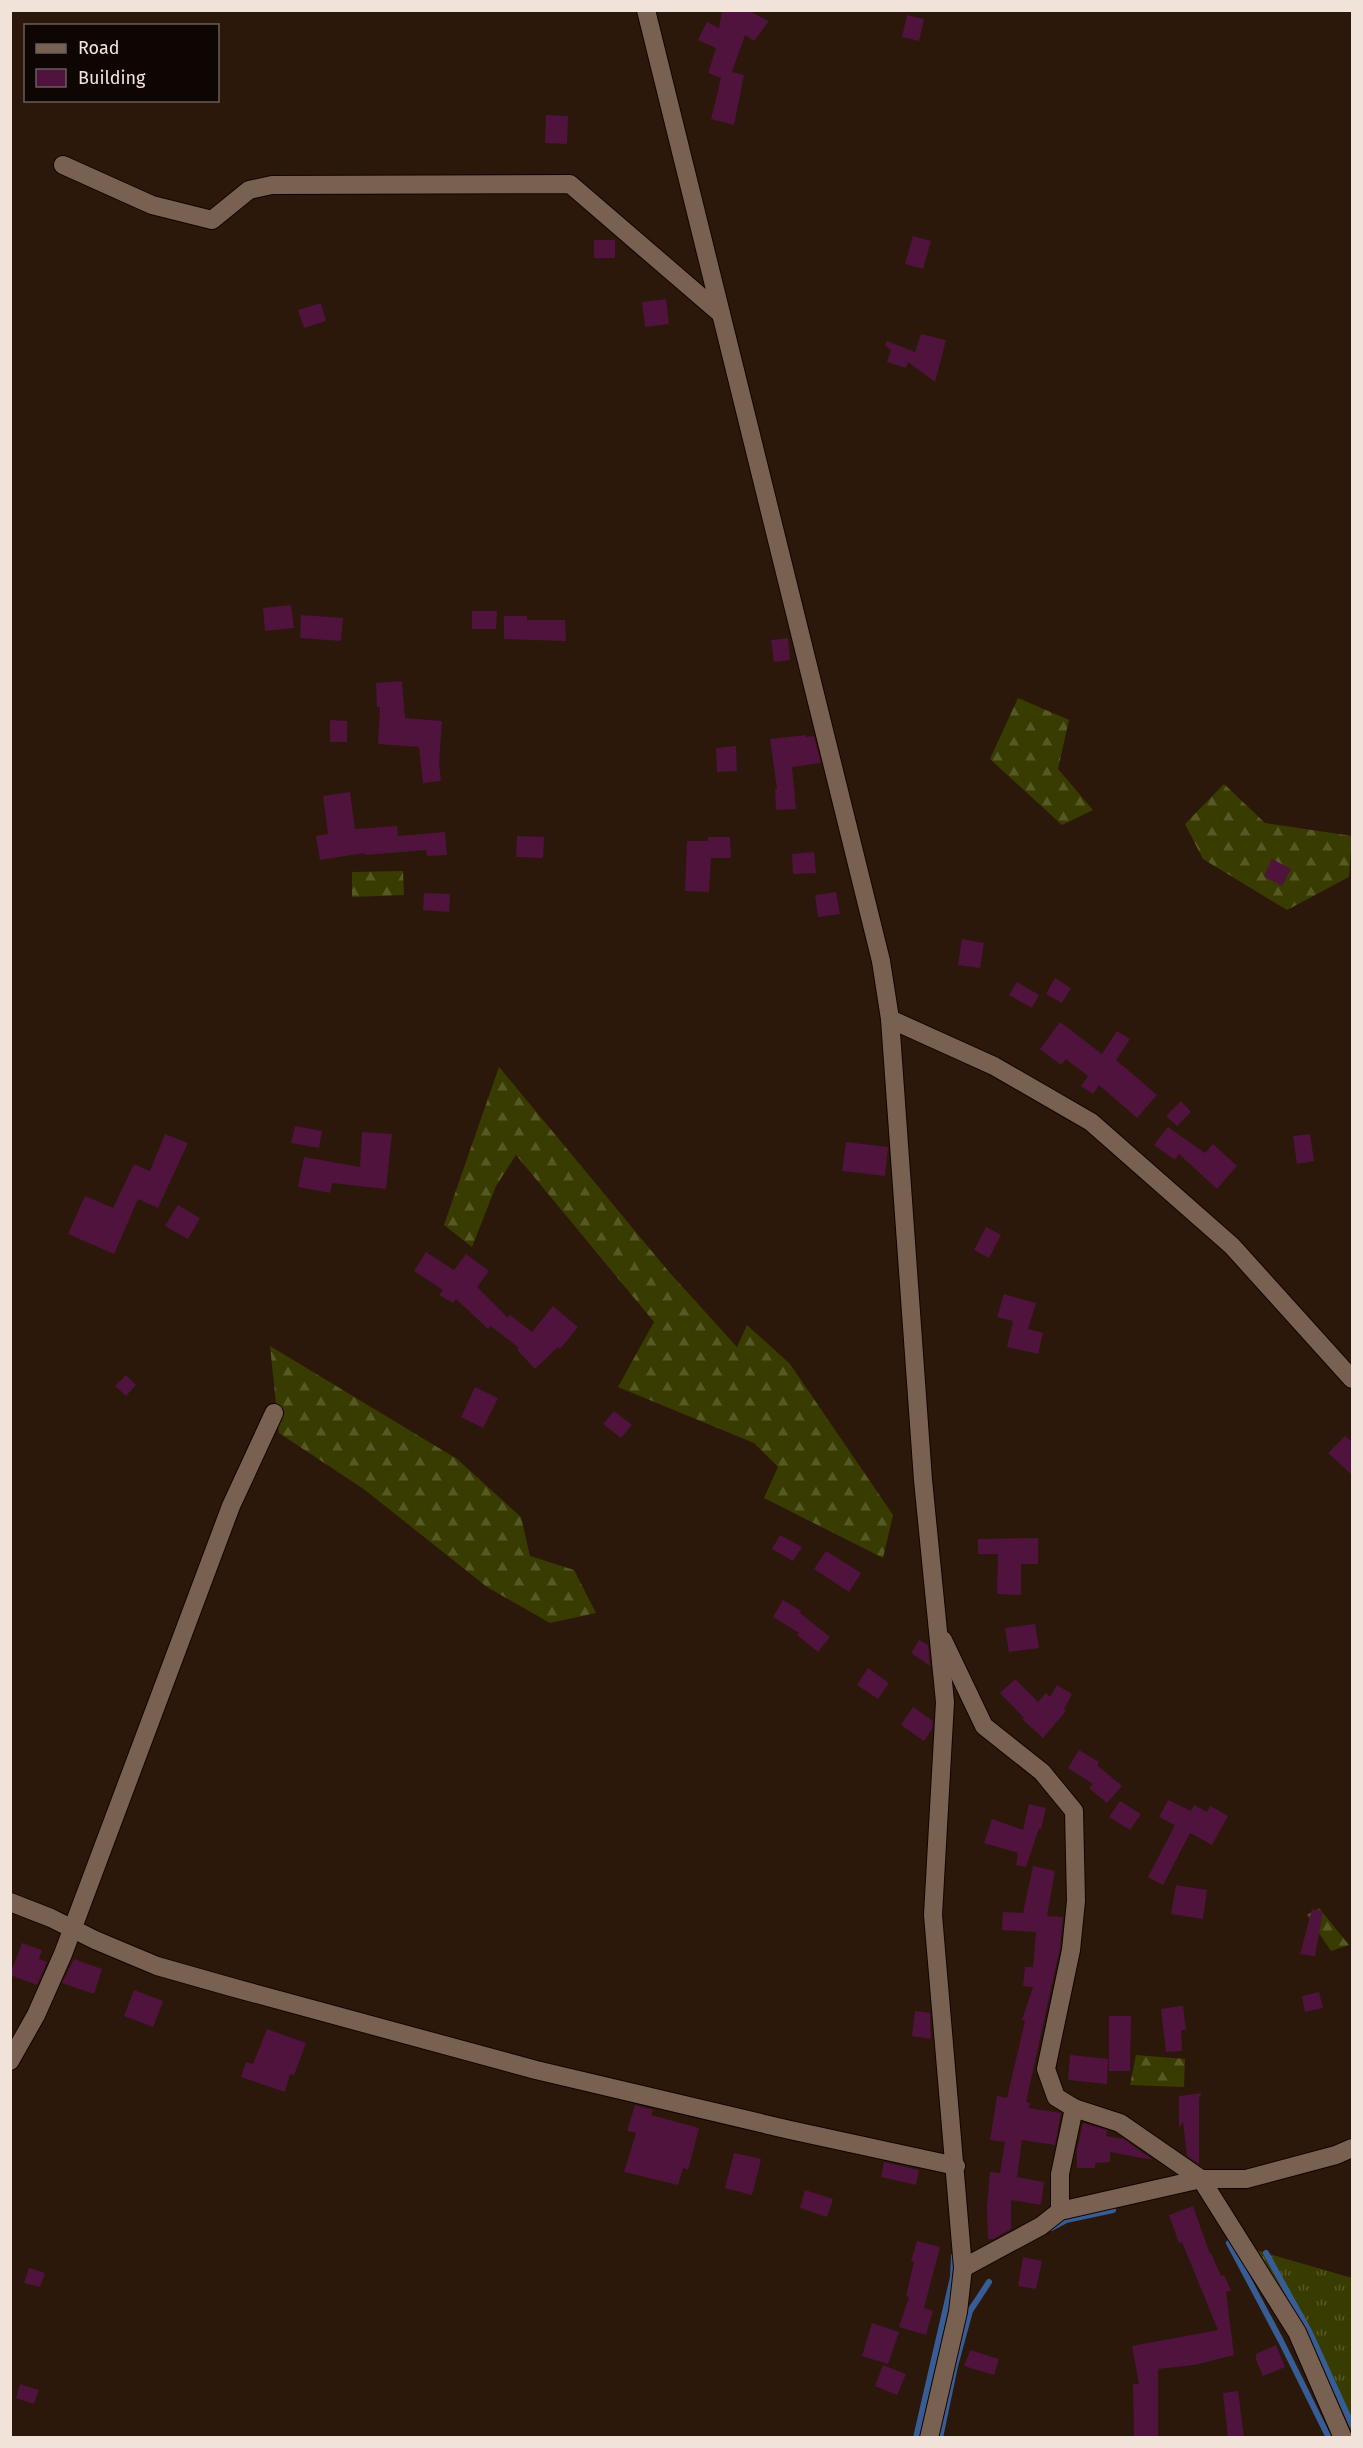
<svg xmlns="http://www.w3.org/2000/svg" width="1363" height="2448" viewBox="0 0 1363 2448" font-family="'Fira Sans',sans-serif">
<defs>
<pattern id="grass-tufts" width="24" height="20" patternUnits="userSpaceOnUse" patternTransform="scale(1.5)"><rect width="24" height="20" fill="#393c01"/><path d="M3 7l-1-3M5 7V3M7 7l1-3M15 17l-1-3M17 17v-4M19 17l1-3" fill="none" stroke="#565825"/></pattern>
<pattern id="forest-firs" width="22" height="20" patternUnits="userSpaceOnUse" patternTransform="scale(1.5)"><rect width="22" height="20" fill="#393c01"/><path d="M5 1l3.5 6h-7zM16 11l3.5 6h-7z" fill="#565825"/></pattern>
</defs>
<rect width="100%" height="100%" fill="#2b180a"/>
<path fill="url(#grass-tufts)" d="M1245 2247 1352 2278V2437H1343Z"/>
<g fill="url(#forest-firs)">
<path d="M1018 698 1069 720 1058 769 1093 810 1062 825 990 759Z"/>
<path d="M1224 784 1265 823 1352 836 1349 877 1287 910 1203 859 1185 824Z"/>
<path d="M403 871 404 895 352 897V872Z"/>
<path d="M499 1067 669 1272 737 1347 747 1325 790 1364 893 1515 883 1558 764 1498 778 1467 754 1443 618 1387 654 1322 516 1155 496 1186 472 1247 444 1225Z"/>
<path d="M270 1346 457 1459 521 1517 530 1556 574 1570 596 1613 550 1623 487 1587 365 1490 279 1433Z"/>
<path d="M1319 1908 1349 1945 1331 1951 1307 1915Z"/>
<path d="M1136 2055 1185 2059 1184 2087 1130 2085Z"/>
</g>
<g fill="none" stroke-linecap="round" stroke-linejoin="round">
<g stroke="#375d97" stroke-width="6">
<path d="M1051 2228 1066 2220 1113 2210"/>
<path d="M1229 2243 1281 2341 1329 2438"/>
<path d="M1266 2253 1310 2333 1352 2425"/>
<path d="M916 2438 953 2277 954 2256"/>
<path d="M940 2438 955 2366 970 2311 989 2282"/>
</g>
</g>
<g fill="#4f133e">
<path d="M722 10H747L769 21 754 41 745 35 732 72 744 75 734 125 711 119 721 78 708 73 716 48 698 40 707 22 719 28Z"/>
<path d="M907 15 924 19 919 41 902 37Z"/>
<path d="M546 115 568 116 567 144 545 143Z"/>
<path d="M913 236 931 241 923 269 905 264Z"/>
<rect x="594" y="240" width="21" height="18"/>
<path d="M666 299 669 324 645 327 642 302Z"/>
<path d="M321 303 326 321 304 328 298 310Z"/>
<path d="M921 334 946 340 935 382 908 362 906 368 887 362 891 350 885 345 887 341 915 352Z"/>
<path d="M291 605 294 628 265 631 263 608Z"/>
<path d="M472 611H497L496 629H472Z"/>
<path d="M301 615 343 618 341 641 300 638Z"/>
<path d="M504 616H527V620H565L566 641 504 639Z"/>
<path d="M788 638 790 660 774 662 771 640Z"/>
<path d="M402 681 405 718 442 721 439 763 441 781 423 783 419 747 378 744 380 707H377L376 683Z"/>
<path d="M330 720 347 721V742H330Z"/>
<path d="M806 735V737L814 736 821 763 792 767 796 809 776 810 775 789H777L770 739Z"/>
<path d="M736 746 737 771 717 772 716 748Z"/>
<path d="M350 792 355 829 397 826 398 836 445 832 447 855 427 856 426 850 365 855 364 853 320 860 316 836 328 834 323 796Z"/>
<path d="M517 836 544 837 543 858 516 857Z"/>
<path d="M708 837H730L731 858H711L709 892 685 891 687 841H708Z"/>
<path d="M814 852 816 873 793 874 792 854Z"/>
<path d="M1272 859 1291 869 1282 886 1264 876Z"/>
<path d="M836 892 840 914 818 917 815 895Z"/>
<path d="M424 893 450 894 449 912 423 910Z"/>
<path d="M962 939 984 943 980 968 958 965Z"/>
<path d="M1055 978 1071 988 1062 1003 1046 994Z"/>
<path d="M1017 982 1039 995 1032 1008 1009 995Z"/>
<path d="M1060 1022 1102 1054 1117 1031 1130 1039 1116 1060 1157 1095 1137 1118 1099 1085 1093 1094 1081 1086 1088 1076 1066 1059 1061 1065 1040 1049Z"/>
<path d="M1181 1101 1191 1112 1177 1126 1166 1116Z"/>
<path d="M295 1126 322 1131 319 1148 291 1143Z"/>
<path d="M1168 1127 1205 1153 1213 1144 1237 1166 1217 1189 1179 1154 1175 1160 1154 1145Z"/>
<path d="M362 1132 392 1134 386 1189 332 1183 330 1193 298 1187 304 1157 360 1167Z"/>
<path d="M165 1134 188 1143 158 1208 138 1199 114 1254 68 1234 85 1196 113 1208 134 1164 150 1171Z"/>
<path d="M1310 1134 1314 1161 1297 1164 1293 1136Z"/>
<path d="M846 1142 888 1147 885 1176 842 1171Z"/>
<path d="M178 1205 200 1218 188 1239 165 1226Z"/>
<path d="M986 1227 1001 1235 989 1258 974 1250Z"/>
<path d="M426 1252 454 1270 466 1254 489 1271 477 1287 508 1318 510 1315 532 1332 553 1306 578 1327 560 1349 558 1347 535 1369 517 1350 519 1348 491 1326 488 1329 456 1299 453 1303 439 1295 443 1290 414 1271Z"/>
<path d="M1004 1294 1036 1303 1028 1329 1043 1333 1038 1354 1007 1347 1013 1321 997 1317Z"/>
<path d="M126 1375 136 1385 126 1396 115 1386Z"/>
<path d="M475 1387 498 1398 483 1428 461 1417Z"/>
<path d="M614 1411 632 1425 621 1438 603 1424Z"/>
<path d="M1345 1436 1353 1443V1476L1328 1453Z"/>
<path d="M780 1535 802 1547 793 1561 772 1549Z"/>
<path d="M1038 1538V1564H1021V1595L997 1594 998 1554H978V1539Z"/>
<path d="M826 1551 861 1573 849 1592 814 1569Z"/>
<path d="M783 1600 801 1611 800 1613 830 1637 818 1652 797 1635 799 1633 773 1617Z"/>
<path d="M1035 1624 1039 1648 1009 1652 1005 1628Z"/>
<path d="M919 1640 928 1645 930 1666 911 1653Z"/>
<path d="M868 1668 889 1683 878 1699 857 1685Z"/>
<path d="M1015 1679 1038 1702 1046 1693 1050 1697 1057 1685 1072 1694 1064 1709 1066 1711 1043 1738 1022 1719 1024 1718 1000 1693Z"/>
<path d="M913 1707 933 1721 932 1729 924 1741 901 1725Z"/>
<path d="M1079 1750 1099 1762 1097 1765 1122 1786 1107 1803 1089 1788 1093 1784 1068 1768Z"/>
<path d="M1168 1800 1191 1811 1194 1805 1207 1812 1210 1806 1228 1816 1212 1845 1190 1833 1163 1885 1148 1877 1175 1825 1159 1817Z"/>
<path d="M1120 1801 1141 1814 1130 1830 1109 1817Z"/>
<path d="M1029 1804 1046 1808 1041 1829 1039 1828 1026 1867 1016 1865 1018 1853 984 1843 992 1819 1023 1830Z"/>
<path d="M1033 1866 1055 1871 1047 1916 1063 1917 1060 1948 1026 2102 1030 2103 1029 2108 1061 2113 1055 2145 1022 2140 1017 2177 1044 2182 1041 2205 1011 2200V2229L993 2239H988L987 2207 990 2172 1000 2173 1005 2142 990 2140 997 2096 1007 2098 1025 2021 1022 2020 1033 1987 1023 1986 1025 1967H1033L1036 1932 1002 1930 1003 1912 1023 1913Z"/>
<path d="M1176 1885 1207 1890 1203 1919 1171 1914Z"/>
<path d="M1312 1909 1323 1912 1315 1956 1300 1954Z"/>
<path d="M22 1943 42 1950 39 1959 47 1962 37 1985 10 1975Z"/>
<path d="M74 1959 102 1969 94 1994 62 1983Z"/>
<path d="M134 1990 163 2001 153 2027 124 2016Z"/>
<path d="M1319 1992 1323 2008 1305 2012 1302 1996Z"/>
<path d="M1181 2006H1183L1186 2030H1181L1182 2051 1166 2052 1161 2009Z"/>
<path d="M915 2011 930 2013 931 2039 912 2036Z"/>
<path d="M1109 2016H1131L1130 2071H1109Z"/>
<path d="M267 2029 306 2043 294 2075 290 2074 285 2092 241 2077 246 2062 253 2064Z"/>
<path d="M1070 2055 1108 2059 1107 2084 1068 2080Z"/>
<path d="M1202 2093 1199 2098V2164L1187 2156 1183 2122 1179 2128V2096Z"/>
<path d="M635 2105 653 2110 651 2115 699 2128 688 2170 683 2168 678 2185 624 2172 636 2133 627 2131Z"/>
<path d="M1083 2123 1107 2130 1106 2136 1124 2139 1153 2160 1110 2152V2162L1095 2163V2168H1077V2149Z"/>
<path d="M734 2153 761 2159 752 2195 725 2188Z"/>
<path d="M884 2162 919 2170 916 2185 881 2177Z"/>
<path d="M805 2190 833 2199 827 2217 800 2208Z"/>
<path d="M1193 2206 1210 2254 1211 2253 1221 2276 1224 2275 1231 2290 1226 2292 1234 2355 1194 2365 1158 2369V2438H1134L1133 2384H1139L1132 2346 1218 2330 1182 2242 1179 2243 1169 2215Z"/>
<path d="M917 2241 940 2247 924 2308 933 2311 926 2335 899 2327 909 2297 906 2296 914 2262 911 2261Z"/>
<path d="M1023 2257 1042 2261 1036 2289 1018 2286Z"/>
<path d="M29 2268 45 2273 40 2287 24 2283Z"/>
<path d="M872 2323 899 2332 888 2364 862 2356Z"/>
<path d="M1276 2345 1285 2367 1263 2376 1256 2360V2354Z"/>
<path d="M970 2350 999 2359 994 2375 964 2366Z"/>
<path d="M883 2365 906 2374 897 2395 875 2386Z"/>
<path d="M20 2384 39 2390 34 2404 16 2398Z"/>
<path d="M1238 2391 1244 2438H1228L1223 2393Z"/>
</g>
<g fill="none" stroke-linecap="round" stroke-linejoin="round">
<g stroke="#130400" stroke-width="20">
<g id="minor">
<path d="M646 10 881 961 890 1019 923 1480 945 1702 933 1915 963 2268 958 2312 929 2438"/>
<path d="M63 165 152 205 212 220 249 190 272 185 570 184 721 314"/>
<path d="M890 1019 994 1066 1091 1122 1232 1246 1352 1379"/>
<path d="M943 1640 984 1726 1042 1772 1074 1811 1076 1901 1071 1950 1046 2069 1056 2097 1074 2108"/>
<path d="M10 1902 51 1918 95 1940 157 1966 231 1987 536 2070 790 2130 956 2166"/>
<path d="M10 2061 36 2015 63 1954 231 1506 274 1413"/>
<path d="M1060 2211V2174L1074 2108 1120 2123 1201 2179 1297 2332 1343 2438"/>
<path d="M963 2268 1041 2226 1060 2211 1201 2179H1246L1336 2155 1352 2148"/>
</g>
</g>
<use href="#minor" stroke="#796151" stroke-width="18"/>
</g>
<rect width="1363" height="2448" fill="none" stroke="#f1e3da" stroke-width="24"/>
<rect x="24" y="24" width="195" height="78" fill="#0e0602" stroke="#695e58" stroke-width="1.5"/>
<rect x="36" y="44" width="30" height="9" fill="#796151" stroke="#695e58" stroke-width="1.5"/>
<text x="78" y="54" font-size="18" fill="#f1e3da">Road</text>
<rect x="36" y="69" width="30" height="18" fill="#4f133e" stroke="#695e58" stroke-width="1.5"/>
<text x="78" y="84" font-size="18" fill="#f1e3da">Building</text>
</svg>
